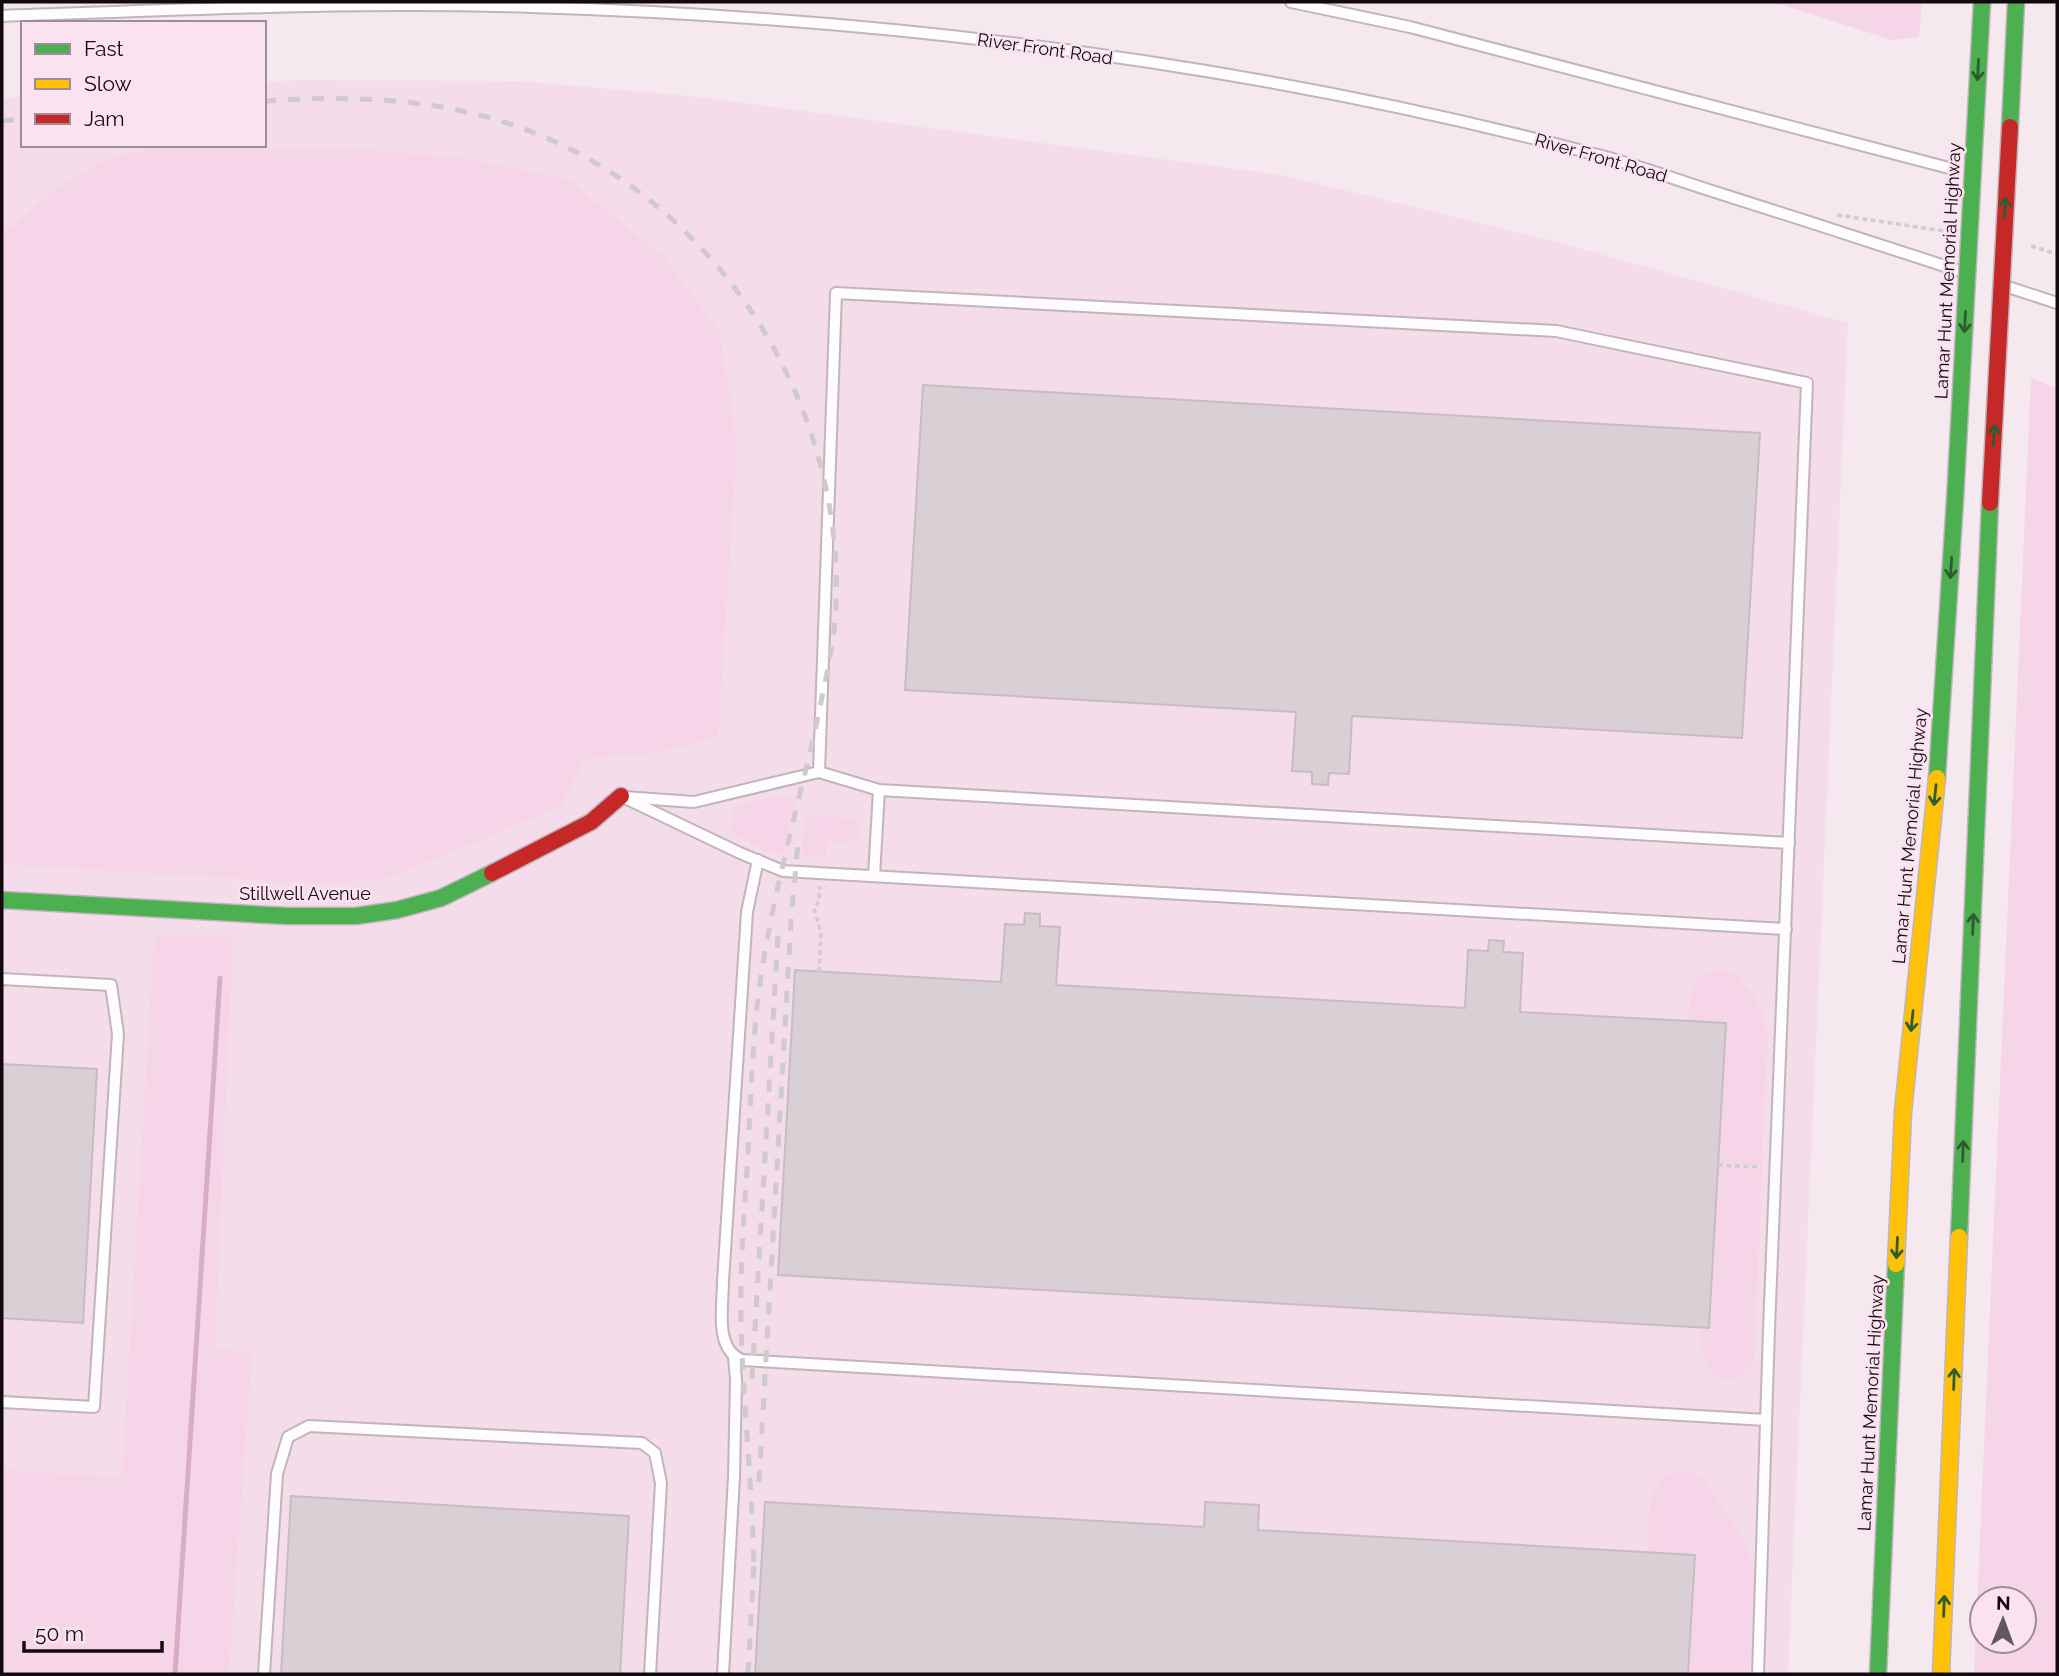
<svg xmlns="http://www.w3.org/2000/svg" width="2059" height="1676" viewBox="0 0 2059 1676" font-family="Raleway,sans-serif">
<rect width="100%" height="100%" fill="#f5e8ef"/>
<path fill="#f4dcea" d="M298 80 519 81 691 96 1282 175 1553 241 1848 323 1788 1674H2V98L23 97V145H264V82Z"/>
<g fill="#f7d5e8" fill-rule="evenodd">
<path d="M1773 2H1922L1919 37 1892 40Z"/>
<path d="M348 148 464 158 569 180 664 257 719 330 737 445 718 737 650 754H624L583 760 562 806 387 879 310 883 2 864V234L52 192 106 159 152 149Z"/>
<path d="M2031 378 2057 388V1674H1974ZM2024 1599V1641H1982V1599Z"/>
<path d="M775 796 795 799 783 855 765 851 730 831 734 819 732 807Z"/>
<path d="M805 815 853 818 860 824V837L848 843 827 841 825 857 801 856Z"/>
<path d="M154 937H233L215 1348 252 1354 229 1674H2V1470L122 1477Z"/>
<path d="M1724 969 1736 974 1751 991 1762 1012 1768 1035 1761 1165 1718 1163 1726 1024 1689 1021C1690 996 1690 969 1724 969Z"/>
<path d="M1718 1167 1761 1170 1762 1174 1754 1358C1742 1383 1718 1389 1705 1361 1700 1350 1699 1340 1700 1328H1709Z"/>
<path d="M1678 1470C1700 1472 1708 1484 1719 1502 1731 1520 1745 1538 1751 1559 1758 1587 1751 1644 1749 1674H1688L1695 1555 1649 1552C1650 1524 1642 1479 1678 1470Z"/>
</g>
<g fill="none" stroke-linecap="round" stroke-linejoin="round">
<path stroke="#d9acc6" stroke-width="5" d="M175 1674 220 978"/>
</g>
<g fill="#d9cfd4" stroke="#c7bcc2" stroke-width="2">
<path d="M923 385 1760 433 1742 738 1352 716 1349 774 1329 773 1328 785 1312 784V772L1292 771 1296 712 905 690Z"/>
<path d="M1025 913 1040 914V926L1060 927 1056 985 1465 1008 1468 950 1488 951 1489 940 1504 941 1503 952 1523 953 1520 1012 1726 1023 1709 1328 778 1275 795 970 1001 982 1005 924 1024 925Z"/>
<path d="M2 1064 97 1069 83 1323 2 1318Z"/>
<path d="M291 1496 629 1516 620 1674H281Z"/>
<path d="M765 1502 1204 1527 1205 1502 1259 1505 1258 1530 1695 1555 1688 1674H755Z"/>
</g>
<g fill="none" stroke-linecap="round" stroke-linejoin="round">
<g stroke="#c0b5bb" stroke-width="14">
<g id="lane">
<path d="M1291 2 1410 27 1949 168"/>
<path d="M2 16C178 10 355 1 531 7 888 18 1253 63 1598 155 1637 165 1674 179 1712 191 1795 217 1877 244 1960 271"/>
<path d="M2008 287 2057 303"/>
<path d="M819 772 879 790 1789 843"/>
<path d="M624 797 694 802 819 772 836 293 1556 331 1807 383 1769 1329 1758 1674"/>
<path d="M627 799 740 853 783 871 1786 929"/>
<path d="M758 860 747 912 723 1281C723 1307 714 1349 742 1360L1766 1420"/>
<path d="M874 876 879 790"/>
<path d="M2 979 111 985 118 1034 94 1407 2 1402"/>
<path d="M264 1674 277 1474 288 1437 309 1426 642 1443 655 1453 661 1483 650 1674"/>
<path d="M723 1674 734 1477 736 1379 734 1357"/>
</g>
</g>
<g stroke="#c0b5bb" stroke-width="19">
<g id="fast">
<path d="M1937 778 1955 500"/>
<path d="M2 900 287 916H356L397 910 441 898 492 873"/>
<path d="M1959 1237 1990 503"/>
<path d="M1878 1674 1896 1264"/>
</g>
</g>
<g stroke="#c0b5bb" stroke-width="19">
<g id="slow">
<path d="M1896 1264 1903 1112 1937 778"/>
<path d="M1941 1674 1959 1237"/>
</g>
</g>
<g stroke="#c0b5bb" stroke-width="19">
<path id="jam" d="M492 873 591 822 621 796"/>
</g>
<g stroke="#d1cdcf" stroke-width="3.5" stroke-dasharray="5 3.5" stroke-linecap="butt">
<path d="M1837 215 1944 231"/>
<path d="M2031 246 2057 254"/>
<path d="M819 972 821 933 814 908 819 901 820 886"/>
<path d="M1718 1165 1761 1167"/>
</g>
<use href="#lane" stroke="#fefcfd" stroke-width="10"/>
<use href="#fast" stroke="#4caf50" stroke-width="16"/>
<use href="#slow" stroke="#ffc107" stroke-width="16"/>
<use href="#jam" stroke="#c62828" stroke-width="16"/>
<g stroke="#cfcbcd" stroke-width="5" stroke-dasharray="12 12" stroke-linecap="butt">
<path d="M264 101C342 96 418 97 494 119 704 180 845 392 836 607 834 648 824 686 816 726 795 820 765 921 756 1017 752 1063 750 1109 748 1156 744 1211 740 1267 741 1323 743 1406 753 1489 754 1573"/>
<path d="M2 121 23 119"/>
<path d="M752 1379 778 935"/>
<path d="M759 1482 791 921 798 843"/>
<path d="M748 1674 754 1562"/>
</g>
<g stroke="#c0b5bb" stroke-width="19" stroke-linecap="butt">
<g id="fast-bridge">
<path d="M2010 127 2016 2"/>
<path d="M1955 500 1982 2"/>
</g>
</g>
<g stroke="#c0b5bb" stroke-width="19" stroke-linecap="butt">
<path id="jam-bridge" d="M1990 503 2010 127"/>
</g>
<use href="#fast-bridge" stroke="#4caf50" stroke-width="16"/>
<use href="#jam-bridge" stroke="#c62828" stroke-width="16"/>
</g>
<defs><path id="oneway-shaft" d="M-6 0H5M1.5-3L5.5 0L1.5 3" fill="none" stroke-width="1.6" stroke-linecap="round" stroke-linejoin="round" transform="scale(1.75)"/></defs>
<g stroke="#2f5c2f">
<use href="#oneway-shaft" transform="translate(1978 70) rotate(93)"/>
<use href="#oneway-shaft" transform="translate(2005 208) rotate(-87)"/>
<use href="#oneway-shaft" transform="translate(1965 322) rotate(93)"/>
<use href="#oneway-shaft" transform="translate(1994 435) rotate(-87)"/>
<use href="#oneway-shaft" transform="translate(1951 568) rotate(94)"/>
<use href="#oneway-shaft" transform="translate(1935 795) rotate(96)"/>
<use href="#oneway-shaft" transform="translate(1973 924) rotate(-88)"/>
<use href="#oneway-shaft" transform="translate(1912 1021) rotate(96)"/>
<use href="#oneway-shaft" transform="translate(1963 1151) rotate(-88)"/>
<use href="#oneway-shaft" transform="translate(1897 1248) rotate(93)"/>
<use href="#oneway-shaft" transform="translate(1954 1379) rotate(-88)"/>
<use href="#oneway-shaft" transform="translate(1944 1606) rotate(-88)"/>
</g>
<g text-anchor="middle" stroke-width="5" stroke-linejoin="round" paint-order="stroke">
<g font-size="18" fill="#120a0e" stroke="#fbe2f0">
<text transform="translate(1045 49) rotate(8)" y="6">River Front Road</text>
<text transform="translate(1601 158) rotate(16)" y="6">River Front Road</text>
<text transform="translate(1948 271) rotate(-87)" y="6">Lamar Hunt Memorial Highway</text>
<text transform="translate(1910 836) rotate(-85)" y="6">Lamar Hunt Memorial Highway</text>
<text x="305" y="900">Stillwell Avenue</text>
<text transform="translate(1871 1403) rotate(-87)" y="6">Lamar Hunt Memorial Highway</text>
</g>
</g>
<rect width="2059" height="1676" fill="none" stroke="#120a0e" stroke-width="7"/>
<rect x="21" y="21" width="245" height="126" fill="#fbe2f0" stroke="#9e8c96" stroke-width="2"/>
<rect x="35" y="44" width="35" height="10" fill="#4caf50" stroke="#9e8c96" stroke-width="2"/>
<text x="84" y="56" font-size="21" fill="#120a0e">Fast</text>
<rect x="35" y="79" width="35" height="10" fill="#ffc107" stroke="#9e8c96" stroke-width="2"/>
<text x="84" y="91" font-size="21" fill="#120a0e">Slow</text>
<rect x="35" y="114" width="35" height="10" fill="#c62828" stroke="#9e8c96" stroke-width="2"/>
<text x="84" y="126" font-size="21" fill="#120a0e">Jam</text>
<g transform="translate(2003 1620) rotate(1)"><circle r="33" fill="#fbe2f0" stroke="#9e8c96" stroke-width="2"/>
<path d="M0-5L12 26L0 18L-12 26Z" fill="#61585d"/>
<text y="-10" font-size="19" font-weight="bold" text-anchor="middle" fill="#120a0e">N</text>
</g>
<path d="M24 1641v10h138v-10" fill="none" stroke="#120a0e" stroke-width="3.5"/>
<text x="35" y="1641" font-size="21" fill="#120a0e" stroke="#fbe2f0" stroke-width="5" paint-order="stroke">50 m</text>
</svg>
